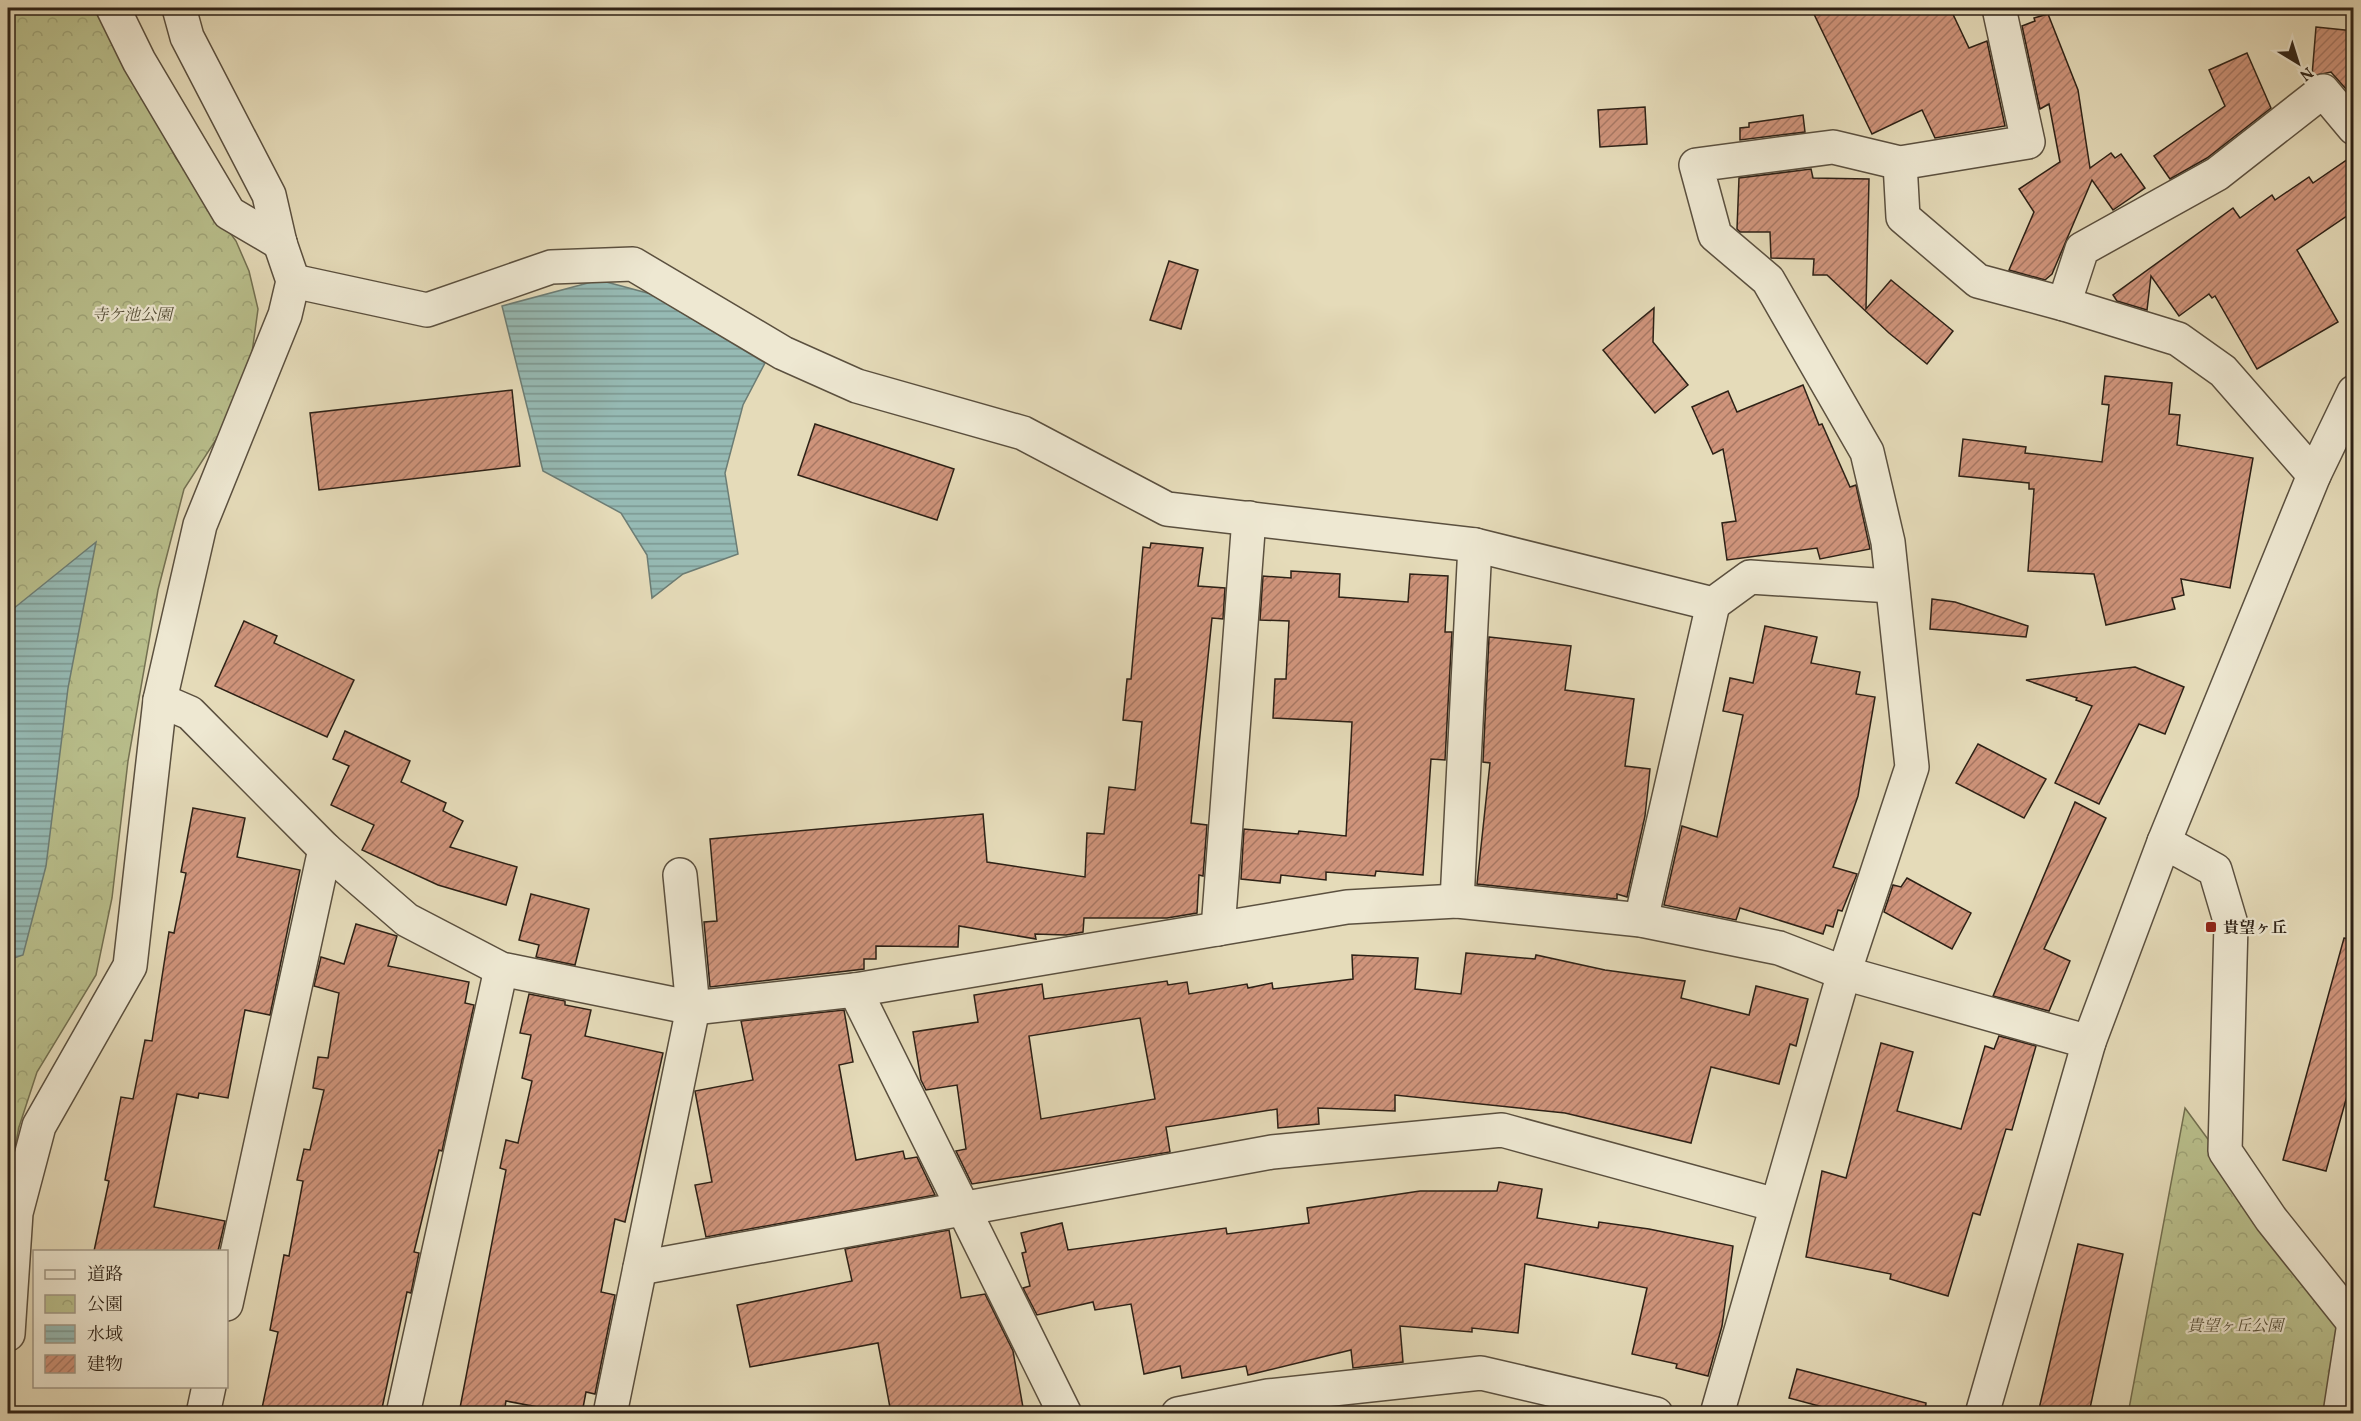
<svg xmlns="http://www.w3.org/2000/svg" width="2361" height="1421" viewBox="0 0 2361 1421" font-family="Vollkorn,'Noto Serif JP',serif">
<defs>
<pattern id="park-crowns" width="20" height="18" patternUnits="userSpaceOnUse" patternTransform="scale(1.5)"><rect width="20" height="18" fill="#b9bf8c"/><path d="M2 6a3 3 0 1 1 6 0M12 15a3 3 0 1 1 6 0" fill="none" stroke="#9fa478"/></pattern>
<pattern id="water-rules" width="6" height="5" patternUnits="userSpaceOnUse" patternTransform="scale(1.5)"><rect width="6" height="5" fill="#96bab4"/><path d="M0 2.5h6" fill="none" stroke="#7b9791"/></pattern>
<pattern id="building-hatch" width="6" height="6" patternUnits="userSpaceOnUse" patternTransform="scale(1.5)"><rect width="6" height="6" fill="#cf947b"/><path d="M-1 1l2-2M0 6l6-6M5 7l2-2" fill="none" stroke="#a87864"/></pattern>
</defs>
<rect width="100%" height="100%" fill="#e5dbb9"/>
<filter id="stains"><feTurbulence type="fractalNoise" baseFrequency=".00333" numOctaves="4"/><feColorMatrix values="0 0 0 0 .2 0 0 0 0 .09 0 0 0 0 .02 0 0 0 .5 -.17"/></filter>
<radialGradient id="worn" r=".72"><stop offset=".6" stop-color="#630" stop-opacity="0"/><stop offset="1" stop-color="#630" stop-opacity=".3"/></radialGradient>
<g fill="url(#park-crowns)" stroke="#737051" stroke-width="1.5">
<path d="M8 8H99L176 158 236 241 249 271 258 309 251 360 230 418 184 489 158 590 128 761 112 898 96 975 37 1072 19 1127 8 1182Z"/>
<path d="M2185 1108 2346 1327 2332 1413 2128 1414Z"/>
</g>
<g fill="url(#water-rules)" stroke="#6c7d75" stroke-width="1.5">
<path d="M599 280 651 294 765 363 743 405 725 473 738 554 683 574 652 598 647 555 621 513 543 471 502 306Z"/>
<path d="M96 542 68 688 46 866 23 955 8 960V613Z"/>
</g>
<g fill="url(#building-hatch)" stroke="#2d2116" stroke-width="1.5" fill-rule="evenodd">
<path d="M1811 8H1950L1969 48 1987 41 2005 126 1935 138 1922 110 1872 134Z"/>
<path d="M2048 14 2078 90 2090 168 2111 153 2115 158 2121 154 2145 188 2113 210 2092 180 2052 274 2045 280 2009 270 2034 212 2019 189 2060 162 2049 104 2040 109 2022 26 2035 21 2034 18Z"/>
<path d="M2316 27 2354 31V98L2331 72 2312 76Z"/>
<path d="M2247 53 2271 108 2207 158 2170 179 2154 156 2225 106 2209 70Z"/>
<path d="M1645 107 1647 144 1600 147 1598 110Z"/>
<path d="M1803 115 1805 132 1740 140V128L1749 127V123Z"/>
<path d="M2354 155V211L2297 250 2338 322 2257 369 2215 296 2212 298 2209 294 2179 316 2151 276 2147 310 2117 301 2113 295 2233 208 2240 218 2272 195 2275 200 2309 177 2313 183Z"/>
<path d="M1811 169 1813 178 1869 179 1866 309 1891 280 1953 331 1927 364 1889 333 1827 275H1813L1814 259 1771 258 1770 232H1740L1737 229 1739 178Z"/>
<path d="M1169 261 1198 270 1181 329 1150 320Z"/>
<path d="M1654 308 1653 342 1688 385 1655 413 1603 350Z"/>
<path d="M2105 376 2172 383 2169 414 2180 415 2177 445 2253 458 2230 588 2181 579 2184 595 2172 598 2175 609 2106 625 2094 574 2028 571 2034 489H2029V483L1959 476 1963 439 2026 447 2025 453 2102 462 2109 405 2102 404Z"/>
<path d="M1803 385 1819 425 1822 424 1850 487 1856 485 1870 549 1820 559 1817 548 1727 560 1722 523 1736 521 1723 449 1713 454 1692 407 1728 391 1737 412Z"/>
<path d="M512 390 520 466 319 490 310 413Z"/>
<path d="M815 424 954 469 937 520 798 475Z"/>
<path d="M1151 543 1203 548 1198 586 1225 588 1223 619 1212 618 1191 823 1207 825 1203 876 1199 875 1197 913 1167 918H1084L1083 932 1066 935 1035 934 1036 939 959 926 958 947 876 946V959H864V969L710 987 704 922 717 921 710 839 983 814 987 862 1085 877 1087 833 1104 834 1109 787 1135 790 1142 722 1123 720 1127 679H1131L1143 547 1150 548Z"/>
<path d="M1291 571 1340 574 1339 597 1408 602 1410 574 1448 576 1445 632H1452L1445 760 1431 759 1423 875 1376 871 1375 876 1326 872V880L1281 875 1280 883 1241 879 1244 829 1298 834 1299 831 1346 836 1352 722 1273 718 1275 679H1286L1289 621 1260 620 1263 576 1291 578Z"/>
<path d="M1932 599 1955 602 2028 626 2026 637 1930 629Z"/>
<path d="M244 621 277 636 274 643 354 680 327 737 215 686Z"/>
<path d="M1765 626 1817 637 1811 663 1860 672 1856 694 1875 697 1858 796 1833 867 1857 874 1842 911 1838 910 1833 927 1826 925 1823 934 1740 908 1736 920 1664 905 1682 826 1717 837 1743 715 1723 711 1730 678 1753 683Z"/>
<path d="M1489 637 1571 646 1565 690 1634 699 1625 766 1650 769 1645 816 1627 897 1617 894V899L1477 884 1490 763 1483 762Z"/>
<path d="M2135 667 2184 687 2165 734 2139 724 2099 804 2055 783 2092 706 2076 700 2077 698 2026 680Z"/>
<path d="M345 731 410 761 401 782 446 803 443 811 463 821 450 847 517 867 506 905 438 885 362 850 374 825 331 805 349 766 333 759Z"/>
<path d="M1978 744 2046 779 2024 818 1956 783Z"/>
<path d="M2075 802 2106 818 2044 949 2070 961 2049 1011 1993 996Z"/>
<path d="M193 808 245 818 237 857 300 870 270 1015 245 1010 228 1098 199 1093 198 1098 177 1094 154 1207 225 1221 218 1251H94L109 1181 105 1180 121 1097 133 1099 145 1040 152 1041 169 932 174 933 186 873 181 872Z"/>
<path d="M1907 878 1971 913 1952 949 1884 912 1893 885 1901 887Z"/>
<path d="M531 894 589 909 575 965 536 957 539 945 519 940Z"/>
<path d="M356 924 397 936 388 966 469 982 465 1003 474 1005 442 1151 439 1150 414 1252 419 1253 411 1293 407 1292 381 1413H261L278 1332 270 1330 284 1255 289 1256 303 1181 297 1180 304 1149 310 1150 324 1090 313 1088 318 1057 328 1058 339 993 314 986 321 957 344 964Z"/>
<path d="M2344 938 2354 940V1071L2326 1171 2283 1160Z"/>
<path d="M1466 953 1535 959 1536 955 1605 970 1685 981 1681 998 1749 1015 1756 986 1808 999 1796 1046 1790 1044 1779 1084 1711 1067 1691 1143 1565 1113 1395 1095V1111L1318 1108 1319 1124 1278 1128 1277 1109 1166 1127 1170 1152 972 1184 956 1151 966 1149 957 1085 926 1090 921 1080 913 1032 978 1022 974 995 1042 984 1044 999 1167 981 1168 985 1187 982 1189 994 1247 984 1248 988 1272 983 1273 989 1353 979 1352 955 1418 958 1415 989 1461 994ZM1140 1018 1155 1099 1041 1119 1029 1036Z"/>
<path d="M529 994 565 1001V1005L591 1010 585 1036 663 1053 625 1222 615 1219 601 1292 615 1295 595 1394 586 1392 582 1413H569L506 1401 504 1413H459L506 1170 500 1168 506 1140 518 1143 532 1081 522 1078 531 1035 520 1033Z"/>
<path d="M844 1010 853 1062 839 1065 856 1160 903 1151 905 1159 917 1157 935 1195 706 1237 695 1185 712 1182 695 1091 753 1080 741 1021Z"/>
<path d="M1999 1036 2036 1046 2012 1130 2006 1129 1980 1215 1973 1213 1948 1296 1890 1279 1891 1274 1806 1257 1822 1171 1846 1178 1881 1043 1913 1052 1897 1111 1961 1129 1985 1046 1994 1049Z"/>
<path d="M1499 1182 1542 1189 1537 1218 1598 1228 1599 1222 1649 1229 1733 1246 1722 1326 1708 1376 1676 1368 1677 1364 1632 1354 1647 1288 1525 1264 1518 1333 1472 1328V1332L1400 1326 1403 1362 1353 1368 1351 1350 1248 1375 1246 1366 1182 1378 1180 1366 1144 1374 1131 1304 1095 1310 1093 1302 1037 1315 1023 1288 1030 1286 1022 1253 1026 1252 1021 1233 1062 1223 1068 1250 1226 1228 1227 1234 1309 1223 1307 1208 1420 1191H1497Z"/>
<path d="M949 1230 961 1298 985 1294 1013 1351 1024 1413H962L961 1406 920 1413H891L878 1343 750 1367 737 1305 852 1281 845 1249Z"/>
<path d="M2078 1244 2123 1254 2089 1413H2038Z"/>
<path d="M1797 1369 1926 1403 1925 1413H1845L1789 1398Z"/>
</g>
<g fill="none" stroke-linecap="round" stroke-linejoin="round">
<g stroke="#5b503f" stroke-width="36">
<g id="minor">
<path d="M113 8 139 61 229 213 280 243"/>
<path d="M179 8 187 37 269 195 280 243"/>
<path d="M1900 163 1903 217 1978 281 2064 304 2178 339 2223 371 2314 475"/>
<path d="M293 281 427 310 551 267 633 264 783 353 857 386 1023 433 1167 509 1475 545 1713 604 1750 577 1891 586"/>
<path d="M2064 304 2082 249 2217 174 2323 91 2354 128"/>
<path d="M160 700 190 713 325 849 407 920 501 969 693 1008 855 990 1347 907 1457 901 1641 920 1779 948 1844 973 2089 1042"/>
<path d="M2164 842 2215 870 2231 924 2225 1151 2271 1219 2354 1323"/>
<path d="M1457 901 1475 545"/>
<path d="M1641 920 1713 604"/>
<path d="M1218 929 1249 518"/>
<path d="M855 990 1065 1414"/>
<path d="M640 1268 1272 1152 1502 1130 1776 1205"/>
<path d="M226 1304 325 849"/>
<path d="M203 1414 209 1386"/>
<path d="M403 1414 501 969"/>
<path d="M610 1414 693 1008 680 875"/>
<path d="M1178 1414 1268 1396 1481 1373 1656 1414"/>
<path d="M1717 1414 1844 973 1912 767 1888 542 1867 452 1768 280 1715 235 1696 165 1833 147 1900 163 2028 142 1999 8"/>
<path d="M2340 1414 2354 1323"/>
</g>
</g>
<g stroke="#5b503f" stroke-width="36">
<g id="tertiary">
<path d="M8 1334 16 1213 39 1126 130 966 160 700 200 525 285 315 293 281 280 243"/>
<path d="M1982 1414 2089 1042 2164 842 2314 475 2354 392"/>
</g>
</g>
<use href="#minor" stroke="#eee8d2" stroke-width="33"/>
<use href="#tertiary" stroke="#eee8d2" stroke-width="33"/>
</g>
<rect fill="#8f2418" stroke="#eee8d2" stroke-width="2" x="2205" y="921" width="12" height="12" rx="3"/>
<g text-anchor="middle" stroke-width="4.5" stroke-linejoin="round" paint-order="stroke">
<g font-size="16" font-style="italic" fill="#575039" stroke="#eee8d2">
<text x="132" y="320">寺ケ池公園</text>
<text x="2235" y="1331">貴望ヶ丘公園</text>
</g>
<g font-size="16" font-weight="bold" fill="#2d2116" stroke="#eee8d2" text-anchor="start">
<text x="2223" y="933">貴望ヶ丘</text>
</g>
</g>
<rect width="2361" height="1421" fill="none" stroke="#e5dbb9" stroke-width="30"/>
<rect x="9" y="9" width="2343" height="1403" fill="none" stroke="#2d2116" stroke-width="3"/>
<rect x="15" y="15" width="2331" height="1391" fill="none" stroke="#2d2116" stroke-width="1.5"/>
<rect x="33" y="1250" width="195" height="138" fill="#eee8d2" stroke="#a19887" stroke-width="1.5"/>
<rect x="45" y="1270" width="30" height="9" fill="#eee8d2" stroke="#a19887" stroke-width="1.5"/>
<text x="87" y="1280" font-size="18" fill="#2d2116">道路</text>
<rect x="45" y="1295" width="30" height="18" fill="url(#park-crowns)" stroke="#a19887" stroke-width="1.5"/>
<text x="87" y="1310" font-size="18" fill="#2d2116">公園</text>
<rect x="45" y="1325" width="30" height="18" fill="url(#water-rules)" stroke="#a19887" stroke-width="1.5"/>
<text x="87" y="1340" font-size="18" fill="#2d2116">水域</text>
<rect x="45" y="1355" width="30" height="18" fill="url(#building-hatch)" stroke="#a19887" stroke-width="1.5"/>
<text x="87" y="1370" font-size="18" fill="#2d2116">建物</text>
<g transform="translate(2298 63) rotate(142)" stroke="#eee8d2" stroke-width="4.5" paint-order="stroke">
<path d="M0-4.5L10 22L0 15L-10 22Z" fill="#2d2116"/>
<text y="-9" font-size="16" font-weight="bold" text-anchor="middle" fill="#2d2116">N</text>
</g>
<rect width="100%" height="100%" filter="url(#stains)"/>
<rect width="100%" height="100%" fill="url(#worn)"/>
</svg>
